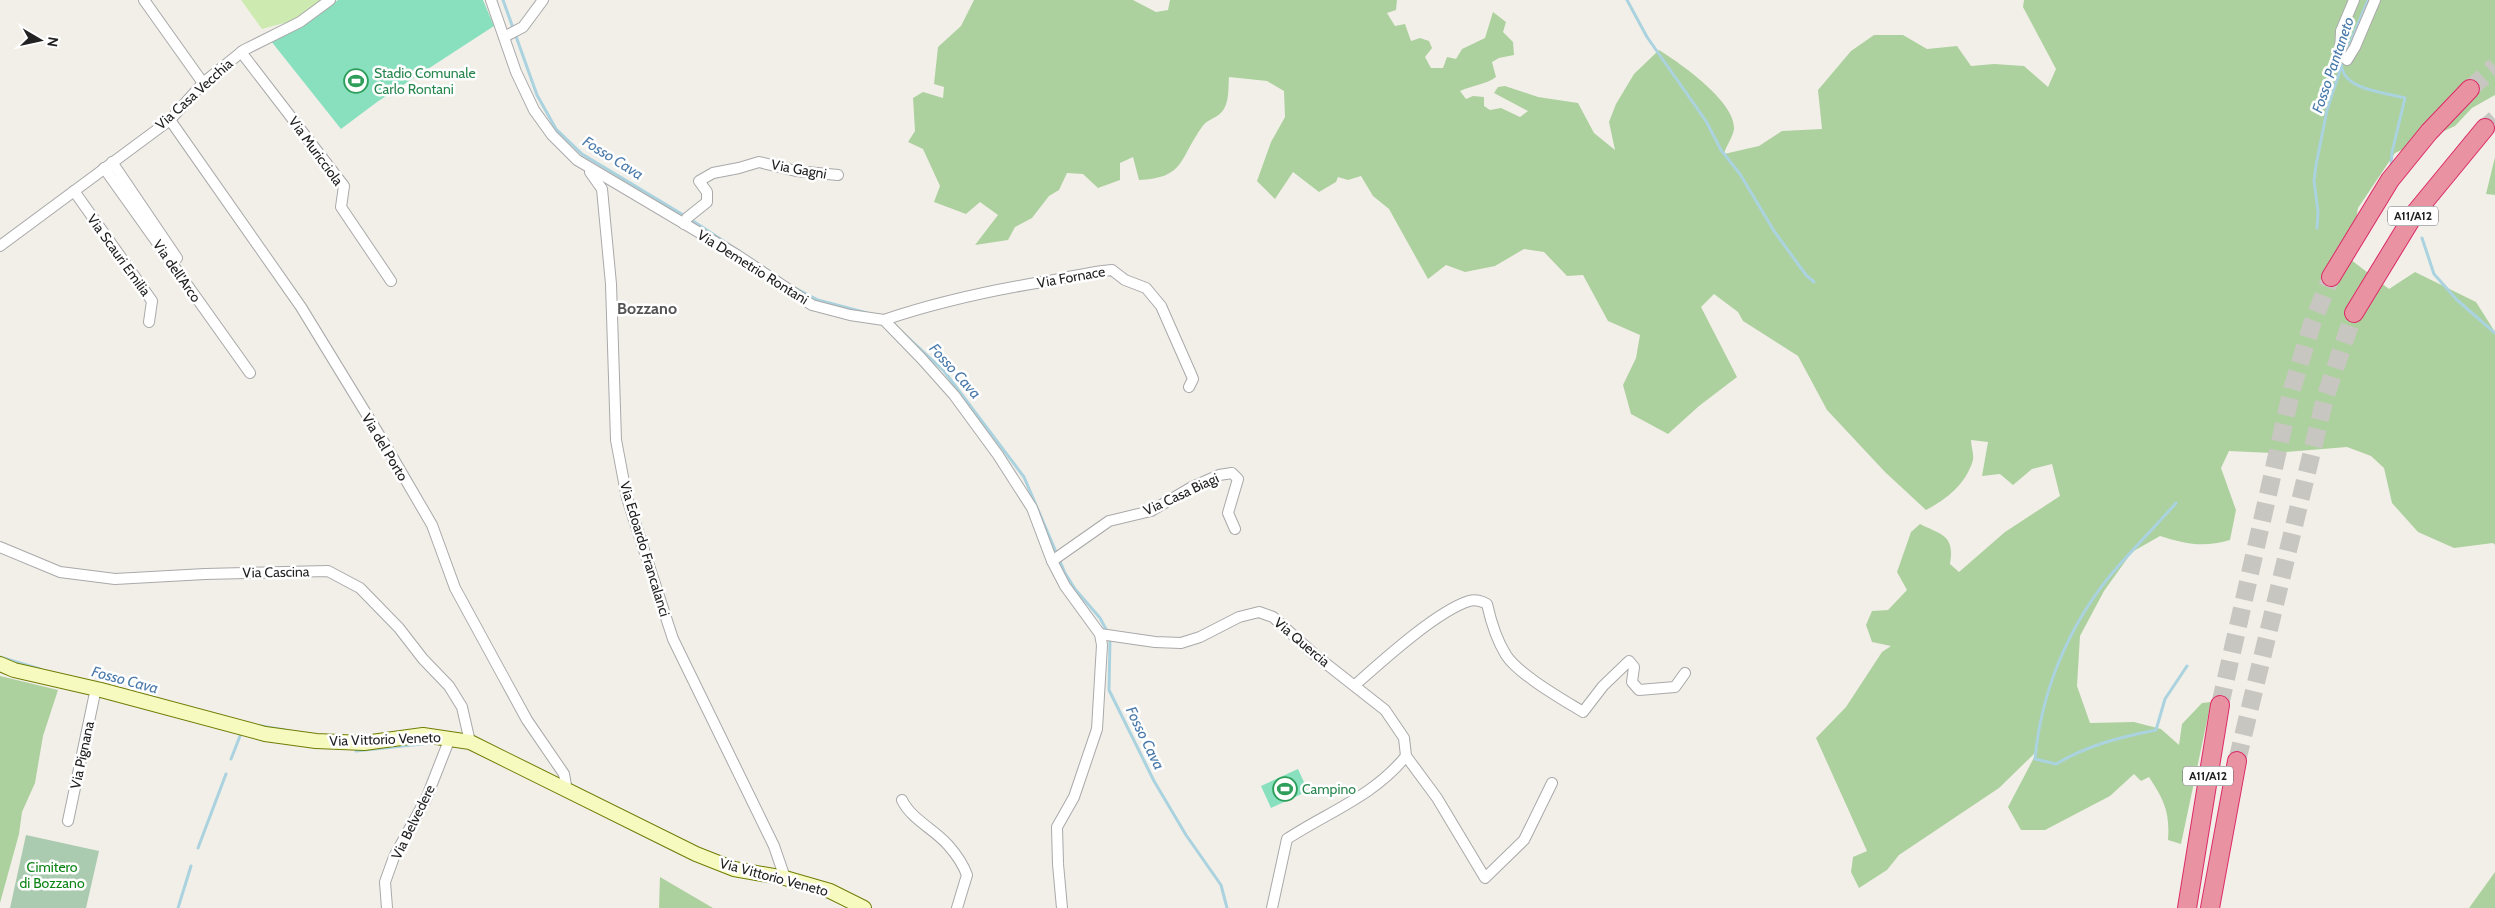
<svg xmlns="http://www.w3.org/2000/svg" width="2495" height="908" viewBox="0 0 2495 908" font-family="Cabin,sans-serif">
<rect width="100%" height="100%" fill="#f2efe9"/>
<path fill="#cdebb0" d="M241 0H324L299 19 262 29Z"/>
<g fill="#add19e">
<path d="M974 0H1133L1156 12 1168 10 1170 0H1397L1396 10 1387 13 1395 26 1405 24 1411 41 1420 38 1429 41 1432 48 1425 57 1431 68H1443L1447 57 1456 59 1462 49 1485 38 1493 12 1506 22 1503 32 1513 42 1514 55 1499 58 1492 62 1496 77C1485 85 1473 85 1460 91L1466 99 1473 96 1484 97V106L1490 110 1501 108 1520 117 1528 111 1494 93 1498 87 1505 86 1538 97 1578 103 1594 133 1615 150 1609 122 1616 104 1634 74 1659 50C1680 63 1736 102 1734 129 1733 137 1726 146 1724 154L1759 146 1782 131 1822 129 1818 90 1851 51 1874 35H1903L1927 49 1957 46 1971 66 1994 64 2024 66 2048 87 2056 69 2023 7 2024 0H2495V95L2472 108 2455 126 2395 153 2358 208 2350 259 2389 289 2415 272 2476 302 2495 332V545L2493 543 2454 548 2418 532 2392 503 2384 468 2371 456 2347 447 2272 453 2229 451 2221 468 2236 510 2230 540C2203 548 2186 544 2160 536L2132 552 2104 591 2080 636 2077 686 2090 723 2134 722 2161 729 2179 745 2182 724 2202 703 2211 702 2181 844 2168 840C2170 812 2164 800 2149 777L2141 781 2134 774 2110 796 2045 830H2021L2008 807 2038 750 1999 788 1899 855 1887 870 1859 888 1851 872 1853 857 1867 851 1816 738 1846 707 1882 652 1891 646 1872 642 1866 625 1872 611 1888 610 1907 590 1897 572 1911 532 1920 524C1942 535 1955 535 1950 564L1959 572 2005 532 2060 496 2052 464 2032 469 2013 485 2000 474 1982 476 1988 442 1971 440C1971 446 1974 454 1973 460 1966 484 1947 499 1926 510L1885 472 1827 410 1798 356 1743 321 1738 312 1714 294 1701 307 1737 377 1699 406 1668 434 1631 414 1623 385 1636 358 1640 335 1608 321 1583 275 1567 276 1544 252 1524 249 1495 266 1465 272 1446 265 1428 279 1389 209 1373 196 1361 176 1348 180 1338 177 1336 182 1319 192 1293 172 1275 199 1257 181 1271 142 1285 117 1284 91 1267 81 1229 77C1228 91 1230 108 1217 116 1212 119 1205 122 1202 127 1179 159 1185 178 1139 180L1133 157 1120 163V180L1098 188 1083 174 1067 173 1059 190 1049 196 1032 218 1015 227 1008 240 975 245 998 215 980 202 966 214 934 202 940 186 923 149 908 142 915 131 913 98 923 92 943 98 944 87 934 84 938 47 961 26Z"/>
<path d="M2495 157V195L2486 194Z"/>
<path d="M0 676 58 690 43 736 35 783 22 812 19 834 0 903Z"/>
<path d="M2495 872V908H2469Z"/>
<path d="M660 877 713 908H659Z"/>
</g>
<path fill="#aacbaf" d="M26 835 99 851 86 908H10Z"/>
<g fill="#88e0be">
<path d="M338 0H483L494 26 377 102 341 129 271 41 304 25Z"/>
<path d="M1298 769 1308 791 1271 808 1261 786Z"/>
</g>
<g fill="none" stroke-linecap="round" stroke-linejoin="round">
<g stroke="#aad3df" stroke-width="3">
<path d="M503 0 537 95 556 129 582 154 685 216"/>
<path d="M1627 0 1647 37 1706 121 1721 150 1740 174 1774 231 1806 275 1814 282"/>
<path d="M2345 55 2368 0"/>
<path d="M2342 68C2346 90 2387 93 2405 98L2392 152 2391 167"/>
<path d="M690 219 781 279"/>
<path d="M2317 228 2318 212 2314 181 2316 165 2327 110 2343 61"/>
<path d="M2422 238 2434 274 2457 300 2495 333"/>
<path d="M793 287 818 300 867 313"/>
<path d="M902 332 944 371 1024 477 1065 573 1075 589 1100 618 1108 633"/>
<path d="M2176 503C2154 528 2130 552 2109 577 2067 629 2041 693 2035 759L2056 764C2088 745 2121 737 2156 730L2165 699 2187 666"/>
<path d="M1110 639 1109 690 1154 781 1186 835 1221 885 1227 908"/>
<path d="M0 657 40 669"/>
<path d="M261 726 285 730"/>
<path d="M356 751 431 743"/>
<path d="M231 759 240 736"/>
<path d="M609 818 679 853"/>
<path d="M198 848 226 774"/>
<path d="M178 908 191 866"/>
</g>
<g stroke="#c8c6c1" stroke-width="18" stroke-dasharray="18 9" stroke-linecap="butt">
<path d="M2470 89 2495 66"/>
<path d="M2485 128 2495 119"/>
<path d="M2220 705 2292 389 2312 324 2331 277"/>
<path d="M2237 761 2325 398 2354 313"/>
</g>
<g stroke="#a9a9a9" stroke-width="12">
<g id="street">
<path d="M144 0 203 83"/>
<path d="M491 0 516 72 534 110 552 135 577 160 737 255 812 305 850 315 884 320 921 358 954 395 998 455 1032 508 1052 561 1065 586 1100 634 1102 645 1097 729 1074 797 1057 827 1058 864 1062 908"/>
<path d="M2354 0 2341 31 2340 54 2347 60 2355 47 2375 0"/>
<path d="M504 37 523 27 543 0"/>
<path d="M241 52 344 186 341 207 391 281"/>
<path d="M170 120 301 307 386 446 432 525 455 588 504 678 527 720 564 774 567 791"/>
<path d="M112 162 177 258"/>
<path d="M104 168 250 373"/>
<path d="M590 172 602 189 611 284 616 440 627 498 673 639 774 846 785 878"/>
<path d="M74 191 152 301 149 322"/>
<path d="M684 224 687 218 707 202V192L699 181 713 173 739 168 759 162 796 171 838 175"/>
<path d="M0 246 170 120 203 83 244 50 300 22 330 0"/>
<path d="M884 320C937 302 992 290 1048 281 1069 277 1090 272 1112 270L1125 280 1146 288 1161 306 1191 374 1193 379 1189 387"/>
<path d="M0 547 60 572 115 579 205 574 328 571 360 588 399 628 423 659 449 686 462 707 470 742"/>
<path d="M1052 561 1109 521 1151 511 1192 487 1219 475 1232 473 1238 479 1228 513 1235 529"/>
<path d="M1100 634 1155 642 1181 643 1200 637 1239 617 1259 612 1273 617 1315 655 1385 710 1404 738 1406 756 1437 798 1485 878 1524 840 1552 783"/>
<path d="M1355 685C1382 661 1437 611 1469 601 1476 599 1481 601 1487 604 1491 622 1496 639 1506 655 1518 674 1562 699 1583 712L1603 686 1629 661 1634 667 1632 682 1639 690 1675 687 1685 673"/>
<path d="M902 800C911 819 934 829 948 845 956 854 963 864 967 875L957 908"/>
<path d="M68 821 96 688"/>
<path d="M387 908 385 882 394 857 426 799 450 738"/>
<path d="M1272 908 1287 839C1328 812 1374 796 1406 756"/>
</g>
</g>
<g stroke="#707d05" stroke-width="16">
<path id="secondary" d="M0 664 14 670 101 690 265 734 316 741 364 743 423 735 470 742 696 854 734 869 785 878 830 891 864 908"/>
</g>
<g stroke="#dc2a67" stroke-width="20">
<g id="highway">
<path d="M2331 277 2390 180 2429 132 2470 89"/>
<path d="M2354 313 2415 213 2485 128"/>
<path d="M2187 908 2220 705"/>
<path d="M2210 908 2237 761"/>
</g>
</g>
<use href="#street" stroke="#fff" stroke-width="10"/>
<use href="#secondary" stroke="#f7fabf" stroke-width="14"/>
<use href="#highway" stroke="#e892a2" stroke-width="18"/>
</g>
<defs>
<g id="stadium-ring" transform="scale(1.25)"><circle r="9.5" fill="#fff" stroke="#2e9e5b" stroke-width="1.5"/><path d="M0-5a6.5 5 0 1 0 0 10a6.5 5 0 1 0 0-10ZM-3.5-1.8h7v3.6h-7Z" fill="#2e9e5b"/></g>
</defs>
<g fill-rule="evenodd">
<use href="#stadium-ring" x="356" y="81"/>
<use href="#stadium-ring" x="1285" y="789"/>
</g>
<g text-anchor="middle" stroke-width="5" stroke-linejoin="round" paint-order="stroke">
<g fill="#fff" stroke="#646464" stroke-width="1">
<rect x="2388" y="206.5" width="50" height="19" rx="4"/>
<rect x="2183" y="766.5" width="50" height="19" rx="4"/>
</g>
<g font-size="12" font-weight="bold" fill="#222">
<text x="2413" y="220">A11/A12</text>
<text x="2208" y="780">A11/A12</text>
</g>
<g font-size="14" fill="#27864d" stroke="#fff" text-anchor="start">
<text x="374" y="78">Stadio Comunale<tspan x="374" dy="16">Carlo Rontani</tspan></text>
<text x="1302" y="794">Campino</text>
</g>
<g font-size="14" fill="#222" stroke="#fff">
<text transform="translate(194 94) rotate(-42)" y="5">Via Casa Vecchia</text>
<text transform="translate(316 151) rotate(54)" y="5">Via Muricciola</text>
<text transform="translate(799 169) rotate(10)" y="5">Via Gagni</text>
<text transform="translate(119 255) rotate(54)" y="5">Via Scauri Emilia</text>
<text transform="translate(753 267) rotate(32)" y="5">Via Demetrio Rontani</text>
<text transform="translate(177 271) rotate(55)" y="5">Via dell'Arco</text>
<text transform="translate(1071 277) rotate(-10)" y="5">Via Fornace</text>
<text transform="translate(385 447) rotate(59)" y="5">Via del Porto</text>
<text transform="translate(1181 494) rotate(-25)" y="5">Via Casa Biagi</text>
<text transform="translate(645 549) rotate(73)" y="5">Via Edoardo Francalanci</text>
<text transform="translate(276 572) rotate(-1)" y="5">Via Cascina</text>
<text transform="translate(1302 642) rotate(40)" y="5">Via Quercia</text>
<text transform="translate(385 739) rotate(-2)" y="5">Via Vittorio Veneto</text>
<text transform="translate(82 755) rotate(-78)" y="5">Via Pignana</text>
<text transform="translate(413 822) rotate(-64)" y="5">Via Belvedere</text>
<text transform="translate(774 877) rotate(15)" y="5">Via Vittorio Veneto</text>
</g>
<g font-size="14" fill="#0c8416" stroke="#fff">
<text x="52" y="872">Cimitero<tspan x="52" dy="16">di Bozzano</tspan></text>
</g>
<g font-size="15" font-style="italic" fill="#4a7aab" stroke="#fff">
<text transform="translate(2333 65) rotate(-71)" y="5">Fosso Pantaneto</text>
<text transform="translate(613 158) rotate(32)" y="5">Fosso Cava</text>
<text transform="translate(955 371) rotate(48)" y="5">Fosso Cava</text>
<text transform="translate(125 680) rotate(15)" y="5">Fosso Cava</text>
<text transform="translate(1145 738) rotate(64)" y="5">Fosso Cava</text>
</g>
<g font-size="16" font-weight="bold" fill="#555" stroke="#fff">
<text x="647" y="314">Bozzano</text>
</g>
</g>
<g transform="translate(40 40) rotate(99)" stroke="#ffffff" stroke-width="4" paint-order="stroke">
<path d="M0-4L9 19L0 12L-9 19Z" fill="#222222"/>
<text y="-8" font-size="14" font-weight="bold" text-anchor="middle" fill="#222222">N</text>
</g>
</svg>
